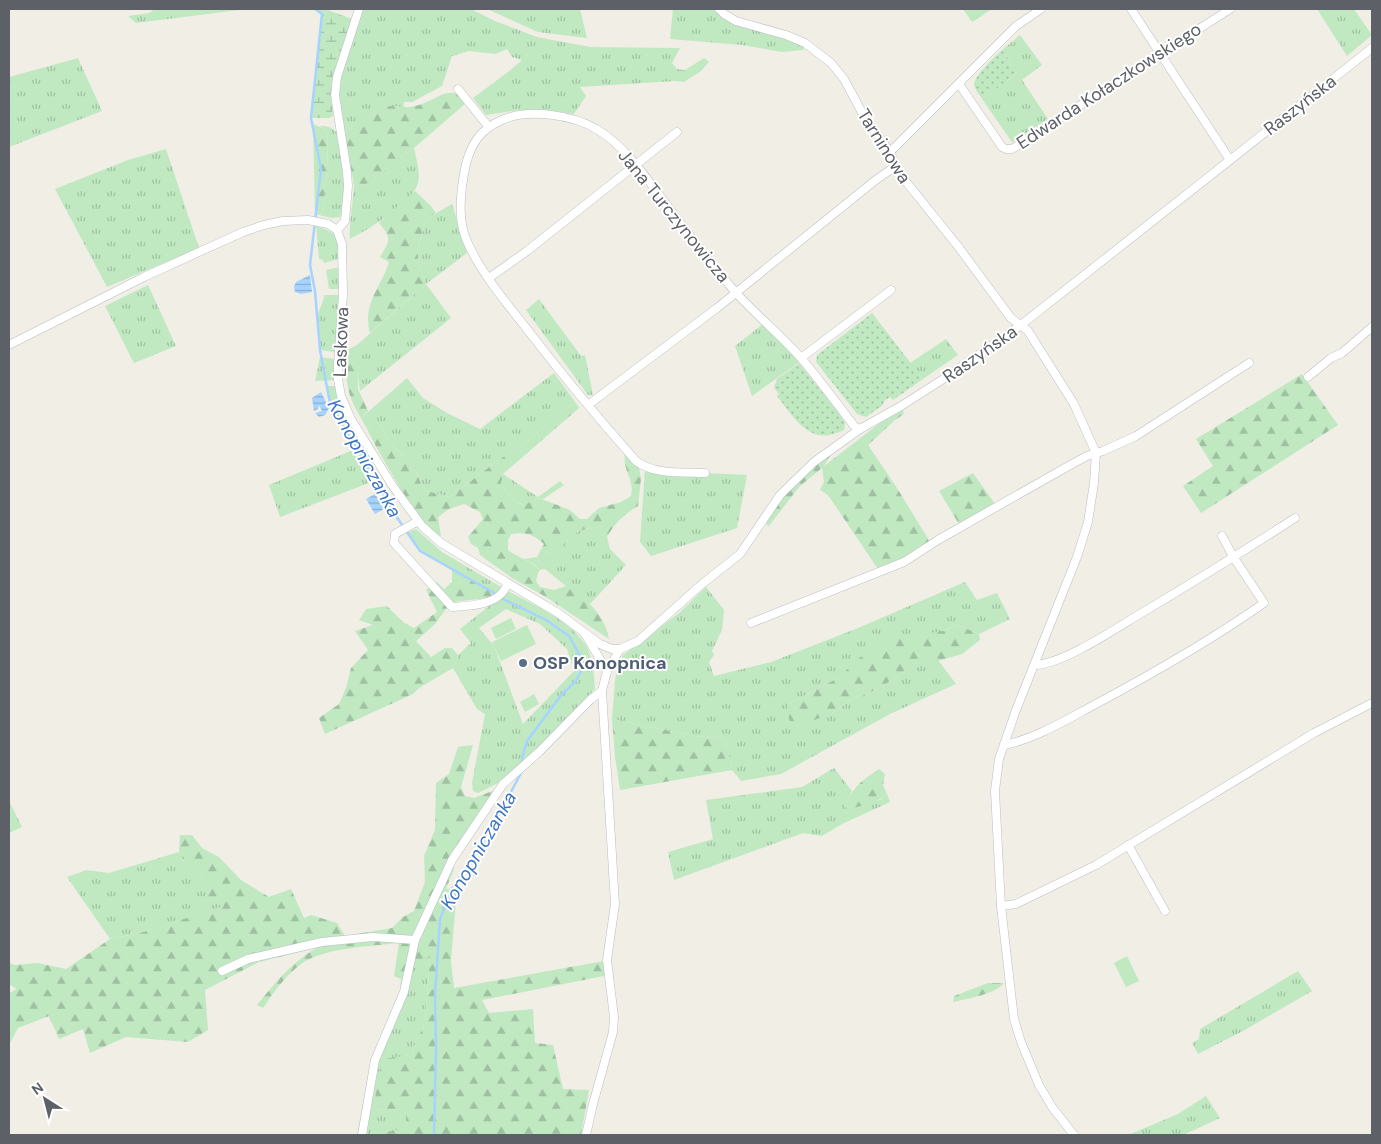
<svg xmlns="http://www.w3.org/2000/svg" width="1381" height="1144" viewBox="0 0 1381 1144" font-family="'DM Sans',sans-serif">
<defs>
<pattern id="grass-tufts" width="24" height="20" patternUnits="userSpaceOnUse" patternTransform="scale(1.25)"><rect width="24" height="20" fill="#c0e9c2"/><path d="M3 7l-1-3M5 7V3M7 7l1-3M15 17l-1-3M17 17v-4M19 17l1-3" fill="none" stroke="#9fc0a1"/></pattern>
<pattern id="forest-firs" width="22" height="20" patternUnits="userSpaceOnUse" patternTransform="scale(1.25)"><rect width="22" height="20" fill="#c0e9c2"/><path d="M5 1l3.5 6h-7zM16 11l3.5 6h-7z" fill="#9fc0a1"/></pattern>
<pattern id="wetland-marsh" width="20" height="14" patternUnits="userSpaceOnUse" patternTransform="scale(1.25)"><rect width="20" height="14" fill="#c0e9c2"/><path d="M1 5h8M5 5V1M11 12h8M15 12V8" fill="none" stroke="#9fc0a1"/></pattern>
<pattern id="garden-dots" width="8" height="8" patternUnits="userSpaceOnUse" patternTransform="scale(1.25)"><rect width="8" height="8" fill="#c0e9c2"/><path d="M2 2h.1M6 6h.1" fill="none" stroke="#9fc0a1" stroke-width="1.8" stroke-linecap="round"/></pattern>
<pattern id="water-rules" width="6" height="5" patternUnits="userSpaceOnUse" patternTransform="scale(1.25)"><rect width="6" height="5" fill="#a6d3ff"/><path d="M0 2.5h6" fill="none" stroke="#8aafd2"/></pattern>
</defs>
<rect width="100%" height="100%" fill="#f0eee5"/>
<g fill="url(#grass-tufts)" fill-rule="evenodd">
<path d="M155 9H247L136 23 128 16 149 13Z"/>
<path d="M363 9H471L495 21 537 37 590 47 680 48 672 63 677 69 685 70 704 58 709 62 701 71 684 82 675 81 580 87 586 96 574 114 549 110H519L486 115 473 98 508 72 522 60 512 57 507 49 495 54 469 51 452 56 442 86 412 102H404L403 108C382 103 360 120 345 133 342 120 338 108 339 95 339 66 353 36 363 9Z"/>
<path d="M487 9H580L587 38 538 32Z"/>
<path d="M673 9H716L736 22 805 46 803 50 782 52 742 45 670 39Z"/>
<path d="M963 9H992L972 22Z"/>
<path d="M1317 9H1354L1372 35 1347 56Z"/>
<path d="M1020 35 1042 65 1022 80 1048 119 1012 142 982 99 1018 73 1002 50Z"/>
<path d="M78 58 102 111 9 147V77Z"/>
<path d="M319 126C328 126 334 127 339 136 342 162 349 192 340 217L332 218 319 215 322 213C326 185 329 158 327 130Z"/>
<path d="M414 148C416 158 421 174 418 183 413 202 368 230 350 239 349 221 353 204 354 186L371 183 391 164Z"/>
<path d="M166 149 199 248 107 287 55 189 128 160Z"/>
<path d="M452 204 467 253 426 284 451 318 360 391 357 369V345L426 284C421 271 415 257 419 242 422 234 425 227 426 219Z"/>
<path d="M316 226C339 234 338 235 339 259L324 263 323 260 319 259Z"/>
<path d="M340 267 339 289H329L326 270Z"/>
<path d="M148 285 176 346 134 363 105 306Z"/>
<path d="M325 295H340L335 352 320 350 317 317Z"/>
<path d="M539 299 581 356 585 355 593 395H588L526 310Z"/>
<path d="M763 324 801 361 752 396 735 346Z"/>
<path d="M946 339 958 355 923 379 910 363Z"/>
<path d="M320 357 334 359 335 380 315 381Z"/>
<path d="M554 373 576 403 569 406 551 420 531 439 497 461 450 497 427 491 421 484 417 472 402 454 389 443 382 427 374 421 367 429 361 418 407 378 423 398 447 413 480 429Z"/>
<path d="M326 386H335L341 408 334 410 330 403Z"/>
<path d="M353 450 369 483 280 517 269 485Z"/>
<path d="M645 468 665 471 747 475 737 528 651 556 640 542Z"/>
<path d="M503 474 538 497 560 481 564 485 543 499 539 498 524 505C512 500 507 494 501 483Z"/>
<path d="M588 528 607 537 610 549 626 565 590 604 566 586 545 569 539 570 534 564 524 559 537 557 539 563C557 555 560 546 573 535 577 531 583 530 588 528Z"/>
<path d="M416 529 442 552 501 587 496 594 420 551 408 532Z"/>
<path d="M965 582 977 600 997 593 1010 619 979 634 958 625 943 631 844 675 788 704 832 713 853 699 878 689 907 670 938 660 956 684 890 714 781 774 741 781 732 770 726 739 694 736 612 719 615 681 617 669 623 655 679 613 706 587 724 610 722 630 712 651 714 655 709 662 714 676 771 662 858 628Z"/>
<path d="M508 591C534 605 568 619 585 644 593 656 594 675 595 689L526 760 498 783 478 793 473 791 472 783 485 714 477 709 453 668 458 655 471 643 460 629ZM506 609 540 624 567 649 574 671 523 724 494 646 479 628Z"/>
<path d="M834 768 852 791 845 806 880 800 887 794 890 802 842 824 822 836 803 833 674 880 668 852 713 839 706 800 802 787Z"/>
<path d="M9 801 22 827 9 833Z"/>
<path d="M179 852 200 875 210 899 225 906 140 933 110 939 67 877 87 870 109 873Z"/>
<path d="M430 954 425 1025 416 1040 412 1055 373 1110 405 1109 407 1129 371 1134 370 1135H357L370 1065 400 994 401 979Z"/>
<path d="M1298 971 1312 991 1243 1031 1198 1054 1192 1043 1199 1039 1200 1029Z"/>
<path d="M1206 1096 1220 1118 1183 1135H1128L1178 1114Z"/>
</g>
<g fill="url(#forest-firs)">
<path d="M447 93H457L466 103 414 148 391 164 371 183 354 186 345 133C358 122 374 107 392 106 400 105 404 109 415 106 426 104 436 96 447 93Z"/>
<path d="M313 124 327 130C329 158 326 185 322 213L319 215 315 214Z"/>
<path d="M415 191 431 206 436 213 426 219C425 227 422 234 419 242 415 257 421 270 426 284L370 333C362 303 381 288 389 262L380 257C390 241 392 238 379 223Z"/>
<path d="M357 345 358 389 368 411 361 418C346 394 344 376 349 349Z"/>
<path d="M1302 374 1338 425 1201 513 1183 486 1213 466 1196 439Z"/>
<path d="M576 403 579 408 503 474 501 483C507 494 512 500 523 505L539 498 570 510 580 519H587L599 508 621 502 631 496C635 478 622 472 625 452L639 467 641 479 638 506C624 514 615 523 607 537L588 528C583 530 577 531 573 535 560 546 557 555 540 564L537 557 544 544C533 534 525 532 511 534L508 540V550C518 558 531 560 539 570L536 581 540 587 554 590 566 586C587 600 604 613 609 639L546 597 512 578 480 555 478 548 471 544 468 537 483 519 480 512 464 504 449 509 438 517 441 536C422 532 377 449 367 429L374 421 382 427 389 443 414 465 421 484 427 491 450 497 497 461 531 439 551 420 569 406Z"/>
<path d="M903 410 904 414 895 420 868 445 897 488 930 542 911 555 878 569 828 495 820 490 824 482 822 468 800 486 768 527 766 522 785 492 833 451 824 466 880 423Z"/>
<path d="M973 473 995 504 959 524 939 491Z"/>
<path d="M452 569 496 594 488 598 451 602 435 624 416 641 431 657 445 648H452L458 655 453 668 419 688 413 694 325 734 319 718 339 704 346 688 351 668 368 650 355 631 373 625 359 620 366 609 387 606 403 622 414 628 437 612 426 590 437 582 444 589 452 582Z"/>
<path d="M958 625 979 634 980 640 962 654 907 670 878 689 853 699 832 713 799 726 789 720 788 704 842 676 854 661 892 639 943 631Z"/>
<path d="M612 719 694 736 726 739 732 770 620 790 615 757Z"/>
<path d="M473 745 461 787 465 796 474 798 495 790 451 853 454 869 446 889 457 888 451 961 454 988 604 961V976L482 1000 489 1013 533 1009 535 1043 553 1045 563 1089 589 1090 581 1135H370V1134L407 1129 405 1109 373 1110 382 1059 412 1055 416 1040 425 1025 430 955 401 979 394 976 399 943C373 946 321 948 301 964 285 976 274 992 263 1008L257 1005C277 981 289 965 316 948L259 962 205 990 208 1030 188 1042 126 1037 90 1053 83 1029 59 1039 49 1016 18 1028 9 1045V993L17 989 9 984V963L15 965 38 963 66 969 110 939 140 933 224 906 210 900 200 875 179 852 180 835H192L202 848 219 857 241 880 269 897 291 889 304 918 311 915 337 923 345 936 392 928 403 917 414 911 425 882 424 856 435 830 436 783 449 774 458 747Z"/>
<path d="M879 769 885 774 883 785 887 794C875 804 862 806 847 809L845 806C854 786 861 781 879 769Z"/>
<path d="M988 983H1004C996 994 967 999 953 1002L954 996Z"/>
</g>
<path fill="url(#wetland-marsh)" d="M315 9H325L352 19 334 76 331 97 333 116 329 118H311L322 14Z"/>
<g fill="#c0e9c2">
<path d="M511 618 516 629 496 639 491 628Z"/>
<path d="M527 625 536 644 501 661 492 642Z"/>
<path d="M534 694 539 704 525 712 520 702Z"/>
<path d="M1127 956 1139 981 1126 987 1114 963Z"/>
</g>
<g fill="url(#garden-dots)">
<path d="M1002 50 1018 73 982 99C980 95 975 90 974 85 974 76 995 56 1002 50Z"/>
<path d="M872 313 923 379 893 400 890 397 884 401 883 405 866 417 857 414 816 362 817 355Z"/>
<path d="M799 363 838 412 845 423 844 430C840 432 834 434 829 435 806 440 789 411 777 396L779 394 774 388 777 379Z"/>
</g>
<g fill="url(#water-rules)">
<path d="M310 275 312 292 301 294 295 292 294 287 296 282Z"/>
<path d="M321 392 329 408 325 415 319 417 315 413 322 411 319 405 318 409 314 411 312 398Z"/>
<path d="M375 494 384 509 375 514 366 499Z"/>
</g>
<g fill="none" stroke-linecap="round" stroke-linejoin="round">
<g stroke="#a6d3ff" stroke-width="2.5">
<path d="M315 9 322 14 311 118 321 169 310 265 315 291 320 350 330 403 396 516 420 551 496 594"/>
<path d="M501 598 546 620 569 636 582 659 583 668 575 682 562 694 527 741 522 758 523 764"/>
<path d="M434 1135 436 1049 435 995 440 919 452 889 492 828 522 771"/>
</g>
<g stroke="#bcbec5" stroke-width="9">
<g id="minor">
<path d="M719 9 724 14 736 21 786 35 805 43 831 63 844 79 865 118 890 152 899 173 957 245 1011 318 1028 331 1074 404 1096 453 1094 483 1088 522 1077 557 1016 710 999 759 995 791 1001 906 1014 1019 1021 1042 1039 1085 1052 1107 1074 1135"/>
<path d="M1131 9 1230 160"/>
<path d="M959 84 1002 147 1006 149H1012L1230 9"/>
<path d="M458 89 488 126"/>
<path d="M890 152 1016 26 1041 9"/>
<path d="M337 230 345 221 348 186 347 172 335 95 337 77 359 9"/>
<path d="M489 278 527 251 677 132"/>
<path d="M9 345 144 277 243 232 264 225 283 221 308 220 328 224 337 230 342 244 343 294 338 365V379L341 396 351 419 392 485 422 526 441 543 558 613 600 644 612 649H620L638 641 702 584 740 554 780 495 814 462 860 429 901 406 948 376 1021 325 1372 48"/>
<path d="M801 358 891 290"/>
<path d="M1308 377 1331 358 1342 353 1372 327"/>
<path d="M588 405 717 308 877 179 896 166"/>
<path d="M705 473C683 472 654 475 636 461 597 417 559 371 523 324 503 299 476 266 465 236 457 214 461 187 466 164 472 142 481 129 502 120 529 108 574 115 598 130 627 148 646 178 666 204 687 232 708 260 731 287 752 312 779 333 801 358 820 380 837 404 855 427L860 429"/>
<path d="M418 521 395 534 394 543 452 607C470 606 501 605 507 584"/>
<path d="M751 623 904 562 938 540 1072 464 1087 456 1103 451 1136 436 1249 363"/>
<path d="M585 634 607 671"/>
<path d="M1035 665C1063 664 1115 629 1140 614 1192 583 1244 551 1295 518"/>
<path d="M1004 745C1035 739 1066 720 1094 705 1152 674 1210 641 1264 603L1234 558 1222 536"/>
<path d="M1128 845 1165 911"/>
<path d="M1001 906 1016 904 1096 865 1314 733 1372 703"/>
<path d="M222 971 248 959 322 942 373 937 415 940"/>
<path d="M362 1135 375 1060 404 992 415 940 452 860 503 784 539 752 590 700 602 691"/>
<path d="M586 1135 593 1104 613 1032 614 1017 607 960 615 904 602 691 607 671 620 649"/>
</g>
</g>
<use href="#minor" stroke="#fff" stroke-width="8"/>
</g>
<circle fill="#5c6f8a" stroke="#fff" stroke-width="2" cx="523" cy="663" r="5"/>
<g text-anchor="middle" stroke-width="4" stroke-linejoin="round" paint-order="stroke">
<g font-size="18" fill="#5d6067" stroke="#fff">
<text transform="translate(1109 86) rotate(-33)" y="6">Edwarda Kołaczkowskiego</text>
<text transform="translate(1300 105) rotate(-38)" y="6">Raszyńska</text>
<text transform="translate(884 146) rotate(58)" y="6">Tarninowa</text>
<text transform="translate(674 216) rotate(51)" y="6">Jana Turczynowicza</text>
<text transform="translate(341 342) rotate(-88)" y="6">Laskowa</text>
<text transform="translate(980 354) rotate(-35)" y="6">Raszyńska</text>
</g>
<g font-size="18" font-weight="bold" fill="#4e5e75" stroke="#fff" text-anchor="start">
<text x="533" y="669">OSP Konopnica</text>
</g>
<g font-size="19" font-style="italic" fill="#3d76c4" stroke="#fff">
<text transform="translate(365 458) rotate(61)" y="7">Konopniczanka</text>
<text transform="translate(478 850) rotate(-60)" y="7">Konopniczanka</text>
</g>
</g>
<rect width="1381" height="1144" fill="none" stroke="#5d6067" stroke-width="20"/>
<g transform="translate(45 1099) rotate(324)" stroke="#ffffff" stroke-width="4" paint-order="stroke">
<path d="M0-4L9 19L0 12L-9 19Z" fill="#5d6067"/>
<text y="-8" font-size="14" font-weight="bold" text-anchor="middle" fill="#5d6067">N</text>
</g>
</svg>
